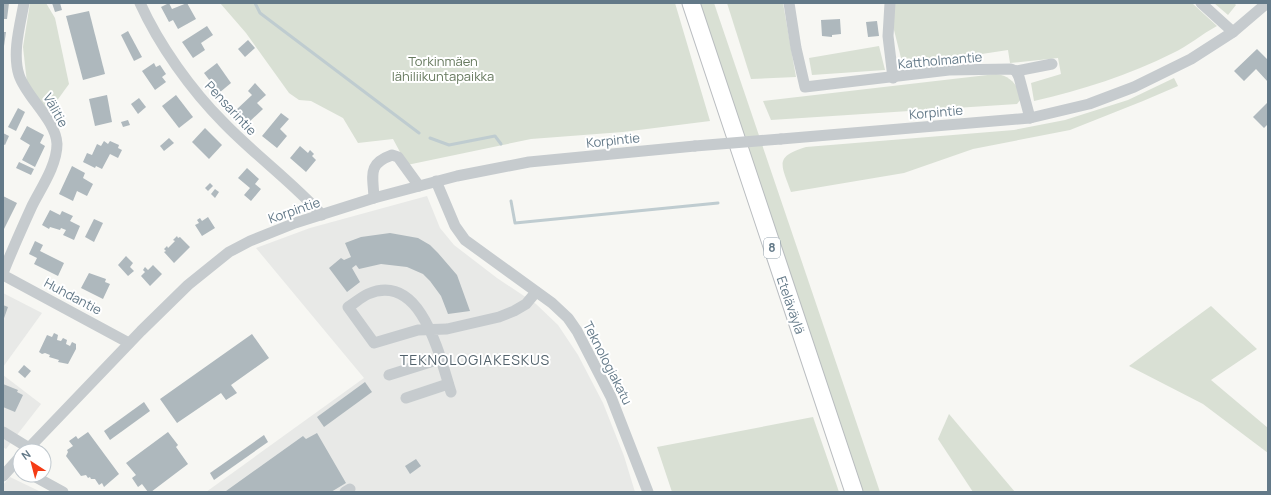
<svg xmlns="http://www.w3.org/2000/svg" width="1271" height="495" viewBox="0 0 1271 495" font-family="Manrope,sans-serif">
<rect width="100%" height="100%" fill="#f7f7f3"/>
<g fill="#e8e9e7">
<path d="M427 196 440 228 454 245 497 278 536 304 558 325 578 355 603 403 624 456 635 492H206L364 378 256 248 310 228Z"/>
<path d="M3 293 42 313 3 367Z"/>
<path d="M3 375 41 404 6 449 3 447Z"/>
<path d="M10 477 41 492H3V485Z"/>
</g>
<g fill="#d9e0d4">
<path d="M30 3H46L55 18 69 84 48 113 27 83 23 47Z"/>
<path d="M220 3H675L710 121 623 132 531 139 407 165 393 139 358 143 343 118 311 101 299 100 289 93 246 33Z"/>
<path d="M700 3H714L880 492H863Z"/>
<path d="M727 3H783L796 77 751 79Z"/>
<path d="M893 3H1192L1217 26C1202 34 1188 46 1173 53 1129 75 1082 90 1034 101L1031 83 1061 74 1058 58 1010 63 1008 50 903 66 891 18Z"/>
<path d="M1214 3H1234L1236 5 1228 15Z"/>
<path d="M879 46 885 70 812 75 809 58Z"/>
<path d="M996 74C1011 76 1018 85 1021 99L1017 104 771 120 763 101Z"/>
<path d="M1174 78 1178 86 1143 101 1070 130 973 149 904 173 791 192C781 164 774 157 806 147L1014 130 1065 120 1128 100Z"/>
<path d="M1211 306 1257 349 1211 380 1268 428V453L1203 404 1129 366Z"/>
<path d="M949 414 1015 492H973L938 439Z"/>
<path d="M813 417 839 492H672L657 447Z"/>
</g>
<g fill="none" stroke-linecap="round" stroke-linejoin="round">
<g stroke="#bfccd0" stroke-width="3">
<path d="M255 3 260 13 419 133"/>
<path d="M430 138 449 145 495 136 501 144"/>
<path d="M511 201 515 223 718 203"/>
</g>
</g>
<g fill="#aeb8bd">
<path d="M3 3H9L7 19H3Z"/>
<path d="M52 3H60L62 10 55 12Z"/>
<path d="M169 3 172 9 187 3 196 19 178 29 173 20 169 22 161 7Z"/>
<path d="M89 11 105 74 83 80 66 16Z"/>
<path d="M840 19 841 34 832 35V37L822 36 821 20Z"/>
<path d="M877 21 879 36 868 37 866 22Z"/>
<path d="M207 26 213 35 201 43 205 50 193 58 182 42Z"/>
<path d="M128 31 142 57 134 61 121 35Z"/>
<path d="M3 32H6L4 46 3 45Z"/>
<path d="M248 40 255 48 245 57 238 49Z"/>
<path d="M1257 49 1268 60V82L1256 69 1244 81 1234 71Z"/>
<path d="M154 63 156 67 160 65 166 74 162 77 166 82 155 90 142 71Z"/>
<path d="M217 63 231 83 219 93 204 73Z"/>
<path d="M255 83 266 95 257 103 263 109 248 123 236 110 252 95 248 91Z"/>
<path d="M107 95 112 122 95 126 89 99Z"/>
<path d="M176 95 193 117 179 128 162 106Z"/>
<path d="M139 98 146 107 138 114 131 104Z"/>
<path d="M1268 102V124L1264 128 1253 117Z"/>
<path d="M18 108 25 112 16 131 8 127Z"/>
<path d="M281 113 289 119 280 129 287 136 277 148 262 136Z"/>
<path d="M128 120 130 125 123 127 121 122Z"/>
<path d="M27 126 44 135 40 143 45 146 35 167 22 160 30 145 20 139Z"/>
<path d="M205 128 222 145 209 159 192 142Z"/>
<path d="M3 133 9 136 5 145 3 144Z"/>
<path d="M169 138 174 143 164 151 160 146Z"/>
<path d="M104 141 108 144 110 141 119 145 118 148 122 150 118 158 110 154 102 169 96 166 95 168 83 162 87 153 92 155 97 144 101 146Z"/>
<path d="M300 146 308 153 310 150 314 154 312 156 316 160 306 172 290 158Z"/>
<path d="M19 162 34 169 31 175 16 168Z"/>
<path d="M72 166 85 173 83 178 93 184 87 196 77 191 73 201 59 194Z"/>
<path d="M247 168 259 179 255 184 261 189 251 201 244 195 250 188 238 178Z"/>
<path d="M210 183 213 186 208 191 205 188Z"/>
<path d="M215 189 219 192 215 198 211 194Z"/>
<path d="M3 196 17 203 3 231Z"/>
<path d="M50 210 60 215 62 211 73 216 70 221 80 226 74 240 63 235 66 230 61 228 60 230 50 227 49 229 42 225Z"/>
<path d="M208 217 215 228 202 236 195 225 199 223 197 220 200 218 202 221Z"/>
<path d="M94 219 103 223 94 242 85 237Z"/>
<path d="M390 233 418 238 430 245 438 253 457 275 470 311 448 314 441 296 430 281 423 274 407 267 381 264 359 269 356 265 352 268 360 282 347 292 329 268 341 258 344 260 351 257 345 243 361 237Z"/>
<path d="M177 236 178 238 180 237 190 247 174 263 164 252 166 251 164 249 167 246 168 248 175 241 173 240Z"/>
<path d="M35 241 43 245 40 251 64 263 58 276 34 264 37 258 29 254Z"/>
<path d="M126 256 133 263 130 267 134 271 128 276 118 265Z"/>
<path d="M153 265 162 274 150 286 141 276 145 272 143 270 145 267 148 270Z"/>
<path d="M89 273 106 279 105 282 110 284 103 299 81 288Z"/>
<path d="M3 305 8 307 3 321Z"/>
<path d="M54 333 58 335 57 340 61 341 63 338 67 340 66 344 70 346 72 342 76 344V349L68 364 58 362 59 360 49 357 50 355 45 353 42 354 39 352 47 335 52 337Z"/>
<path d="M252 334 269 358 231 385 237 393 226 400 221 393 177 423 160 399Z"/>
<path d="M24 365 31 371 25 378 18 372Z"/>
<path d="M365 382 372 392 324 427 317 417Z"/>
<path d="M3 384 18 390 17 392 23 395 15 412 3 407Z"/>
<path d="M144 402 150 411 110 440 104 431Z"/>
<path d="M88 432 119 474 104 487 102 483 99 485 95 479H91L90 477 88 478 86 475 81 476 66 456 68 452 67 450 73 446 69 441 76 436 78 439Z"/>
<path d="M168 432 178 445 176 447 188 464 151 492H148L142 484 138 487 132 478 136 475 126 463Z"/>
<path d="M317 433 346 483 331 492 226 491 303 436 306 439Z"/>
<path d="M264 435 268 442 214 480 210 473Z"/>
<path d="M416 459 421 466 410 474 405 466Z"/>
</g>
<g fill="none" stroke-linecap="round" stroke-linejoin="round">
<g stroke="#b8bcbf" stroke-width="19">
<path id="highway" d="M691 3 854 492"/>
</g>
<g stroke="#c6cbce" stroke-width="11">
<path d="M140 3C159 45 191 90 224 123 255 155 292 182 322 215"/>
<path d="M789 3 796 48 805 87 949 70 1011 69 1016 71 1019 77 1030 118"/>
<path d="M890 3 888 36 893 78"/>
<path d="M1201 3 1233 32"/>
<path d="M1016 71 1052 64"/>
<path d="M781 139 1030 118 1089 104 1134 87 1191 59 1233 32 1267 3"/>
<path d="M436 181 455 226 465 240 552 303 568 318 577 331 611 397 648 492"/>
<path d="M374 198C373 175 367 164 392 155L398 157 419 186"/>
<path d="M3 273C12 250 22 228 32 206 41 188 57 165 57 144 56 120 26 97 19 75 12 53 20 25 24 3"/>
<path d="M3 275 129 343"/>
<path d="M389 375 440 359"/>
<path d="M451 392C440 358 422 271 368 294 361 297 355 303 348 307L374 343 418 330 447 329 499 317 514 311 526 304 536 292"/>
<path d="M406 398 448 384"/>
<path d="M3 432 29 448"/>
<path d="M26 451 141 331 188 285 229 252 250 241 295 223 374 198 457 176 529 162 695 146"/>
<path d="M32 475 63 492"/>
<path d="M3 476 20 457"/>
<path d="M345 492 350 489"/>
</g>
<use href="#highway" stroke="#fff" stroke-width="17"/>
<path stroke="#c6cbce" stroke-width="11" d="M695 146 781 139"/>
</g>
<g text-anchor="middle" stroke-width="4" stroke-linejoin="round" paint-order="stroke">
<rect fill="#fff" stroke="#92a1ac" stroke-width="1" x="764" y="238" width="16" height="20" rx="3"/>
<g font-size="12" font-weight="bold" fill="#637988">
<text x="772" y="252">8</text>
</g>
<g font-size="13" fill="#637988" stroke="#fff">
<text transform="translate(940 60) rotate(-5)" y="5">Kattholmantie</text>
<text transform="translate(231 108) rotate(47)" y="5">Pensarintie</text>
<text transform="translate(56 110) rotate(61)" y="5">Välitie</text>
<text transform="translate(936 112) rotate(-5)" y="5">Korpintie</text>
<text transform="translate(613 140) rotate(-6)" y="5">Korpintie</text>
<text transform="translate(294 210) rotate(-19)" y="5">Korpintie</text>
<text transform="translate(73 296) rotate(28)" y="5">Huhdantie</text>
<text transform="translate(791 305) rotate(71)" y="5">Eteläväylä</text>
<text transform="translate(608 363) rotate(63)" y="5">Teknologiakatu</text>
</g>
<g font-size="13" fill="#66795e" stroke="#fff">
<text x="443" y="66">Torkinmäen<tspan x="443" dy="15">lähiliikuntapaikka</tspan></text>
</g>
<g font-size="14" letter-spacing="1" fill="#52626c" stroke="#fff">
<text x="475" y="365">TEKNOLOGIAKESKUS</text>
</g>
</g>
<rect width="1271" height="495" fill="none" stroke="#637988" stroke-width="8"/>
<g transform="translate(32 463) rotate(324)"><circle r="19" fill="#ffffff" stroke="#c1c9cf"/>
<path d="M0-3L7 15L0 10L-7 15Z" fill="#f53c15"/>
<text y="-6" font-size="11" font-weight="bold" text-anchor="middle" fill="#637988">N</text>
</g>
</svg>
